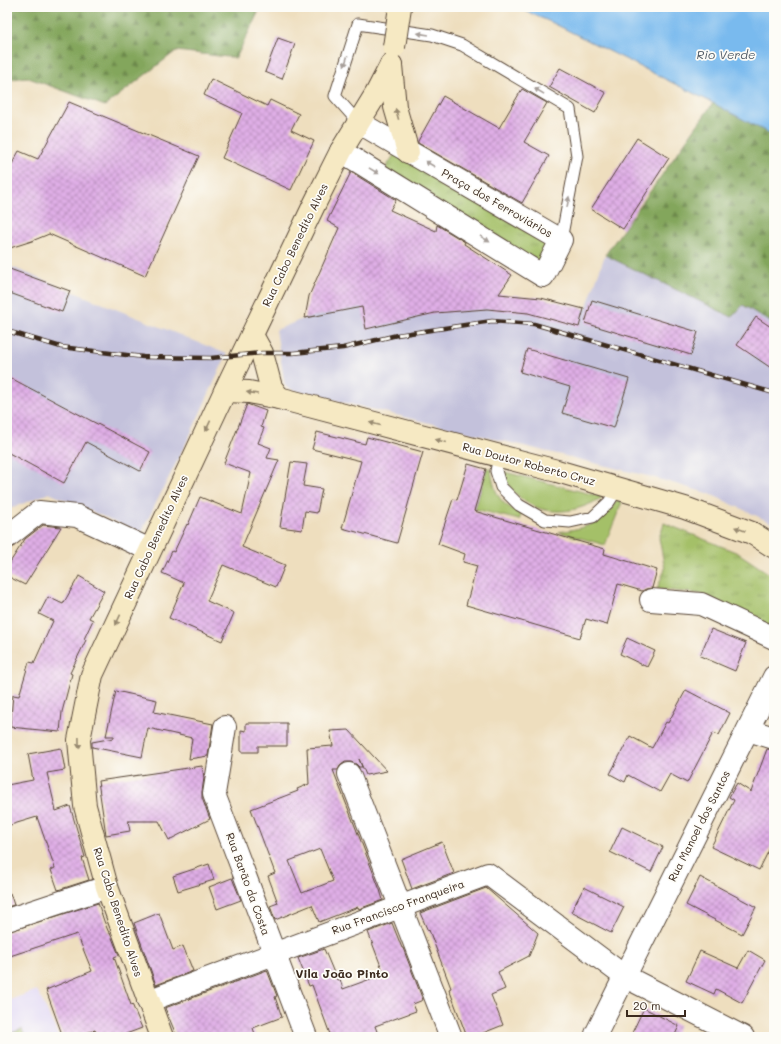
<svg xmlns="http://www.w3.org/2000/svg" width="781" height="1044" viewBox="0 0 781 1044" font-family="Mali,sans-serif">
<defs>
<pattern id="grass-tufts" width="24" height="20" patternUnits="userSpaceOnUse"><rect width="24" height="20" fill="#a4c067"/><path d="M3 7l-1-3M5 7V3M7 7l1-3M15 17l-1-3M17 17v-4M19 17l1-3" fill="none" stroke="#879c54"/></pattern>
<pattern id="forest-firs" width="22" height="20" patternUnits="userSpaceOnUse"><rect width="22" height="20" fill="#83a65c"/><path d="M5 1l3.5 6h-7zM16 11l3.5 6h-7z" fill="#6c874b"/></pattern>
<pattern id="building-cross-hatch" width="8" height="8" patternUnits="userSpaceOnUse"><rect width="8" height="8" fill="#dfaee6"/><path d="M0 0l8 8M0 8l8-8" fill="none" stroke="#b68eba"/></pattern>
</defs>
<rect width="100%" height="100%" fill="#fdfcf7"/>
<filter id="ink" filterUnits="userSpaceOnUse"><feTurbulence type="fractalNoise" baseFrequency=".025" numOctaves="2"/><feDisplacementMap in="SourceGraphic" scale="8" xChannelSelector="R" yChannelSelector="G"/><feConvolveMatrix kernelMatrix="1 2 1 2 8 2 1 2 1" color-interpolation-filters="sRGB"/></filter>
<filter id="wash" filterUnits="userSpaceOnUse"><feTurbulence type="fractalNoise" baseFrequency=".012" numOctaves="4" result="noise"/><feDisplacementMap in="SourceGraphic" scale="16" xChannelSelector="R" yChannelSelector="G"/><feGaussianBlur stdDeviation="0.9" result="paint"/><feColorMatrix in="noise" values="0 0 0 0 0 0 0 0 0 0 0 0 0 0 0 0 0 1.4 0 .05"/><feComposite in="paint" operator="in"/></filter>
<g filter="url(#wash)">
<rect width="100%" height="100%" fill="#eedebe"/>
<path fill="#dfd5f5" d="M37 990 59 1037H7V1001Z"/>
<g fill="#c3c1db">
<path d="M605 255 732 317 743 305 774 324V524L710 494 652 477 293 390 285 386 276 330 305 318 419 295H512L541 298 586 309Z"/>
<path d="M7 265 227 354 190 435 141 533 49 493 7 510Z"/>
</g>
<g fill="url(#grass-tufts)" stroke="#707542">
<path d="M396 152 552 247 541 265 385 169Z"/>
<path d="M664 523 738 553 774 577V628L702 594 657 589 665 569 659 538Z"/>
</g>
<g fill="url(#forest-firs)" stroke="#5f683d">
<path d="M7 7H258V13L236 58 176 51 105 106 26 77 7 80Z"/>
<path d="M713 103 774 136V324L743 305 732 317 605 255Z"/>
</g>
<g fill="#a4c067" stroke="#707542">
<path d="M487 468 491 469C494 492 499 505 522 513L519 520 475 509Z"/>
<path d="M501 471 603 497C565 521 520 516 501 471Z"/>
<path d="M616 501 622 502 605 545 559 532C583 528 603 525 616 501Z"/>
<path d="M22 1029 25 1037H7V1035Z"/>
</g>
<path fill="#79baee" stroke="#5a7286" d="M516 7H774V136L713 103 553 23Z"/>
<g id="blocks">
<g fill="url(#building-cross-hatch)" fill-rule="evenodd">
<path d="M278 38 295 44 282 79 265 72Z"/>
<path d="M560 68 606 93 595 113 549 87Z"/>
<path d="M211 79 267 106 270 100 299 114 291 130 314 141 291 190 222 158 242 113 204 95Z"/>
<path d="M522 89 547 103 524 142 549 156 522 203 418 143V141L443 96 499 128Z"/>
<path d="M69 102 199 156 145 276 49 234 32 241 7 249V173L19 151 38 159Z"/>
<path d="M637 138 669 158 623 229 591 209Z"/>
<path d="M351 172 396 200 390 210 436 231 437 225 465 242 464 244 512 275 499 294 541 298 584 309 579 327 528 313 487 309 435 313 366 329 362 307 305 318 309 296 339 228 327 221Z"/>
<path d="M7 268 70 291 62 312 7 292Z"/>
<path d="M592 300 698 332 691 355 585 323Z"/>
<path d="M756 317 774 329V370L737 345Z"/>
<path d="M527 349 629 379 614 428 562 413 570 387 520 372Z"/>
<path d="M7 376 150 452 140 471 86 442 64 483 7 452Z"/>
<path d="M247 404 266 411 261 427 264 428 258 443 271 448 267 458 279 460 242 547 285 565 276 587 223 565 207 601 234 613 222 641 169 618 184 583 162 573 172 551 174 552 187 524 188 525 200 497 242 514 251 473 224 463Z"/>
<path d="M317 432 365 444 367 437 423 452 397 543 342 528 361 461 312 449Z"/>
<path d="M291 462 307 464 303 486 322 489 317 513 305 511 302 530 280 527Z"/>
<path d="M468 464 486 469 474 511 605 549 604 554 657 570 652 588 646 589 642 591 618 584 607 625 586 619 580 638 466 605 477 566 463 562 465 554 438 544 453 499 457 500Z"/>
<path d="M43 525 61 527 25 585 7 576V567L25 539Z"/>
<path d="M79 576 104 591 89 618 93 620 84 639 86 640 70 673 72 674 62 712 60 732 10 727 13 695 19 696 29 662 34 663 53 621 39 614 48 597 63 604Z"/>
<path d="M711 629 746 643 735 671 700 656Z"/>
<path d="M627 638 655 651 647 667 620 654Z"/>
<path d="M686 690 730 713 719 735 713 733 687 783 670 774 660 792 628 775 625 782 610 774 630 736 652 748 666 722 668 723Z"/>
<path d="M116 691 157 700 154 712 213 724 208 756 189 759 192 738 148 728 142 757 92 747V742L114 738V736H106Z"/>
<path d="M246 723H287V746H258V752H241V730L246 731Z"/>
<path d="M349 730 387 771 366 775 359 759 362 767H359L356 764 351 762H345L340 766 338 770H333L380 890 383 900 359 909 358 907 319 922 312 905 275 920 270 906 278 903 268 876 275 873 251 809 298 791 297 789 309 784 307 748 333 746 330 731ZM320 849 333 881 302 893 289 861Z"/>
<path d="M61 748 65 770 47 773 56 811 70 806 85 857 82 858 89 880 58 890 51 870 55 868 37 817 7 826V785L33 780 28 754Z"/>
<path d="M767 749 774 750V840L759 870 711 847 734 800 729 797 737 783 751 792Z"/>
<path d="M202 766 204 778 202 792V798L210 819 169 840 159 821H128L130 831 106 835 98 781Z"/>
<path d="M622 827 663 847 651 872 610 852Z"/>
<path d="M442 842 454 873 412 889 401 859Z"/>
<path d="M209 864 214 880 178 891 173 876Z"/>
<path d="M700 877 756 907 742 934 686 905Z"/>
<path d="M232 878 241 900 217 909 209 887Z"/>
<path d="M584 887 624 907 611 933 571 912Z"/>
<path d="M486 888 538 933 529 956 498 972 505 989 491 995 503 1025 473 1037H467L449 989 451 988 429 930 428 931 420 913Z"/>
<path d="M7 893H10L14 905 7 907Z"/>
<path d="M98 903 104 921 109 933H110L119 955 114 957 131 1005 132 1004 142 1028 118 1037H98L95 1030 75 1037H63L46 990 92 971 77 934 7 957V932Z"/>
<path d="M159 913 173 950 183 946 193 971 156 985 134 923Z"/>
<path d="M392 923 402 948H403L423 1000 413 1004 416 1011 375 1026 379 1037H331L312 985 309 986 298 958 324 949 337 980 340 979 343 989 384 974 368 932Z"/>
<path d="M748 950 765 960 742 1003 716 989 714 994 686 981 700 951 738 968Z"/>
<path d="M267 970 277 996 275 997 282 1017 253 1028 256 1037H177L165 1008Z"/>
<path d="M644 1008 679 1026 674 1037H630Z"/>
</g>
</g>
</g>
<g filter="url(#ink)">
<use href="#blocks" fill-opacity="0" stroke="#564536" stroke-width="1"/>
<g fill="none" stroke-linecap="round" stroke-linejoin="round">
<g stroke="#564536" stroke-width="13">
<g id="lane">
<path d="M358 122 335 96 358 24 432 35 462 45 570 109 577 156 561 240"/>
<path d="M499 456 496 471 501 487 519 505 545 520 570 522 593 517 609 502 618 488"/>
</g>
</g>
<g stroke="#564536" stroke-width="24">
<g id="street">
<path d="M341 151 543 276 561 240 358 122"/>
<path d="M7 537 39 512 77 516 150 550"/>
<path d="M651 600 701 604 774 638"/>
<path d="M225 727 214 794 306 1037"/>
<path d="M748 730 774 738"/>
<path d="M349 774 451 1037"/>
<path d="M7 920 107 887"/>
<path d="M148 1001 488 874 624 976 743 1037"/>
<path d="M597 1037 596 1034 774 677"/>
</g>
</g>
<g stroke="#564536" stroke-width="24">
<g id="secondary">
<path d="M391 65 395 107 408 152"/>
<path d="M252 335 262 353 271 387 279 398"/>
<path d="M225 391 249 392 279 398 557 471 685 508 752 533 774 547"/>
<path d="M162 1037 107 887 85 806 79 740 92 675 225 391 315 203 341 151 376 94 391 65"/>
</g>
</g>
<use href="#lane" stroke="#fff" stroke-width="11"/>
<use href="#street" stroke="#fff" stroke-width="22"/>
<use href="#secondary" stroke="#f6e9c3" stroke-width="22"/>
<g stroke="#3b2a1e" stroke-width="4.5">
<path id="rail" d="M7 331 61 347 143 357 211 358 262 353H293L343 348 397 335 492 321 534 324 774 393"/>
</g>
<use href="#rail" stroke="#fdfcf7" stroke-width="3" stroke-dasharray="9" stroke-linecap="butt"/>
<g stroke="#564536" stroke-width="24" stroke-linecap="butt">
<path id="secondary-bridge" d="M394 47 400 7"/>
</g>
<use href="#secondary-bridge" stroke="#f6e9c3" stroke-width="22"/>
</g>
<defs><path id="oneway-solid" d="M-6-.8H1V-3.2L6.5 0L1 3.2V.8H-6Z"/></defs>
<g fill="#a79f9a">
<use href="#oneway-solid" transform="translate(423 34) rotate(-171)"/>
<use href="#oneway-solid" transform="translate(346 61) rotate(107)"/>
<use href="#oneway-solid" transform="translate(539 91) rotate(-149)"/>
<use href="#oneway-solid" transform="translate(430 164) rotate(-150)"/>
<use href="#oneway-solid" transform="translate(374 171) rotate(31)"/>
<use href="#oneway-solid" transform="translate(568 202) rotate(-79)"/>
<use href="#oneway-solid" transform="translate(485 239) rotate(32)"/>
</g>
<g fill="#988a70">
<use href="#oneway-solid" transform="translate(397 114) rotate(-106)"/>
<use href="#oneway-solid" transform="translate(252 393) rotate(-171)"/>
<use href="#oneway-solid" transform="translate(375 424) rotate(-165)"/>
<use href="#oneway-solid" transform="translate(208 426) rotate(115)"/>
<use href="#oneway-solid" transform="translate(441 441) rotate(-165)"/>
<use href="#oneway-solid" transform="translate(740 529) rotate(-159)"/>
<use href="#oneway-solid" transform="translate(118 620) rotate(115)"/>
<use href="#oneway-solid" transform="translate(79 743) rotate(89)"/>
</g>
</g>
<g text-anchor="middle" stroke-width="3.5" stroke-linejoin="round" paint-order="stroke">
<g font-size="11" fill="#3b2a1e" stroke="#fdfcf7">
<text transform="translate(497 203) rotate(30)" y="4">Praça dos Ferroviários</text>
<text transform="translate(295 245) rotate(-64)" y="4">Rua Cabo Benedito Alves</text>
<text transform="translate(529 464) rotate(15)" y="4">Rua Doutor Roberto Cruz</text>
<text transform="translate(156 537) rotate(-65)" y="4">Rua Cabo Benedito Alves</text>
<text transform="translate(699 826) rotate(-63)" y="4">Rua Manoel dos Santos</text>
<text transform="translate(248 884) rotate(70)" y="4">Rua Barão da Costa</text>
<text transform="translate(398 907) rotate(-20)" y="4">Rua Francisco Franqueira</text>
<text transform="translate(118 912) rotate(72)" y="4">Rua Cabo Benedito Alves</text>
</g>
<g font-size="12" font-style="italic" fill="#515c67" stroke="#fdfcf7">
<text x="726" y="59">Rio Verde</text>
</g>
<g font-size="12" font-weight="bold" fill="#3b2a1e" stroke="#fdfcf7">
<text x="342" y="978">Vila João Pinto</text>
</g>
</g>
<rect width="781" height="1044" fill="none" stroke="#fdfcf7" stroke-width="24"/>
<path d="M627 1010v6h58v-6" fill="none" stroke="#3b2a1e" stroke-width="2"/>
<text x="633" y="1010" font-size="12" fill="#3b2a1e" stroke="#fdfcf7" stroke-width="3" paint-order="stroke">20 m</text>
</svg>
